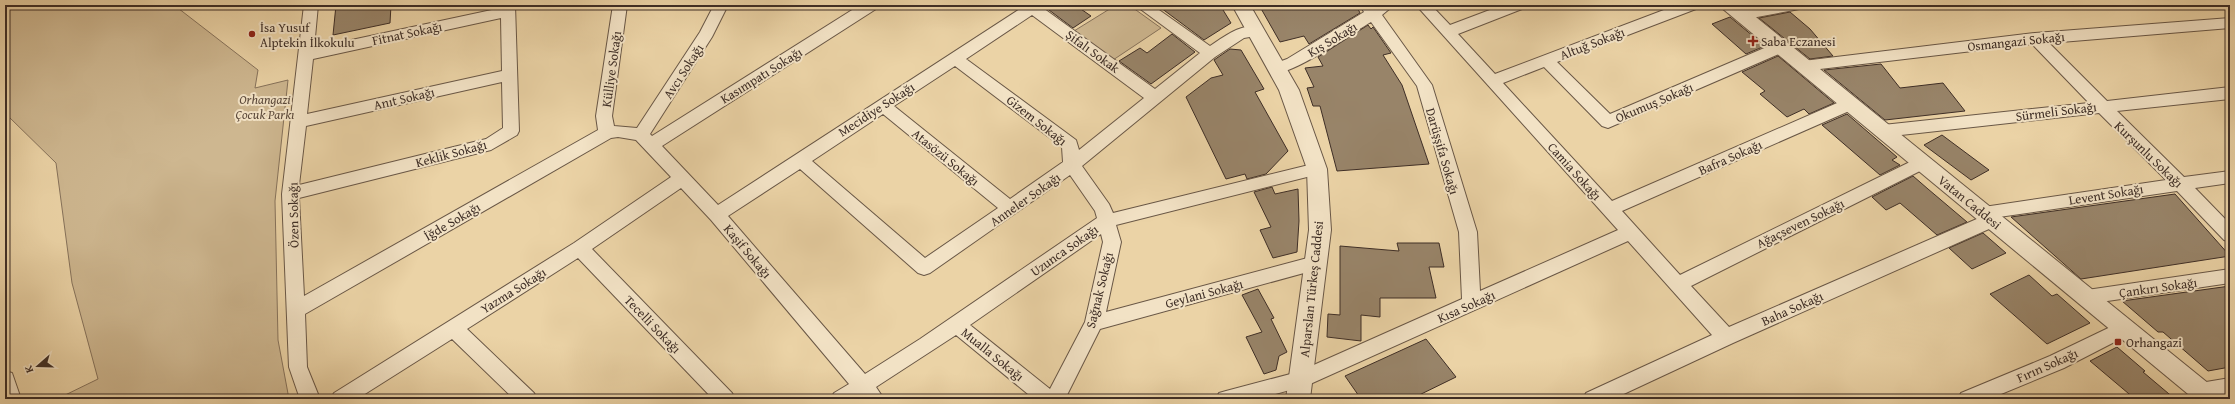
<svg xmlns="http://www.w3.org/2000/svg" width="2235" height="404" viewBox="0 0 2235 404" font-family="'Gentium Book Plus',serif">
<rect width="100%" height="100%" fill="#ebd3a6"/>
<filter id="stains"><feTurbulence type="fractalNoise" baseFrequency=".005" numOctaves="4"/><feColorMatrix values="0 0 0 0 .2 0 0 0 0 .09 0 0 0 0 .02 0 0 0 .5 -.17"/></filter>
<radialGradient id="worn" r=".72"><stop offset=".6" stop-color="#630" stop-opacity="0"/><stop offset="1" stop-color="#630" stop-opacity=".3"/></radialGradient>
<g fill="#ceb790" stroke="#86725b">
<path d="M5 5H174L258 70 255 88 288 80 275 201 278 340 289 399H57L98 379 72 283 56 163 9 117 5 98Z"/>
<path d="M1116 5H1129L1161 28 1113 60 1074 31Z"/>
</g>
<g fill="#988469" stroke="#3e2e26">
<path d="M336 5H391L390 23 333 35Z"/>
<path d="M1045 5H1075L1091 16 1073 28 1045 7Z"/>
<path d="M1157 5H1220L1231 23 1204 40Z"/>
<path d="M1259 5H1356L1360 13 1309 44 1304 36 1280 42Z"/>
<path d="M1790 12 1810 29 1833 56 1810 59 1759 18Z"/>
<path d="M1730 17 1765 46 1746 54 1712 24Z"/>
<path d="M1368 25 1371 29 1373 27 1391 53 1383 55 1402 85 1429 164 1337 171 1320 106H1313L1307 88 1314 87 1305 68 1323 66 1318 57Z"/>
<path d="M1172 34 1195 52 1151 84 1119 61 1140 48 1147 53Z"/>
<path d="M1230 49 1241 50 1264 89 1255 92 1288 151 1266 174 1247 179 1245 174 1226 179 1186 97 1211 78 1223 75 1214 60Z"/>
<path d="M1778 56 1834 103 1809 114 1804 109 1787 117 1760 94 1765 91 1742 72Z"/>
<path d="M1881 64 1900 88 1943 83 1965 111 1885 120 1824 70Z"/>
<path d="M1847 114 1897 157 1892 160 1900 165 1880 175 1822 125Z"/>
<path d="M1942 135 1989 170 1971 180 1924 145Z"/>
<path d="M1913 176 1928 189 1967 222 1937 235 1900 203 1886 210 1872 197Z"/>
<path d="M1272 187 1275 194 1298 189 1299 221 1297 252 1273 258 1260 230 1271 227 1254 192Z"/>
<path d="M2175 194 2230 256 2081 279 2011 217Z"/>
<path d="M1983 233 2006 253 1972 269 1949 248Z"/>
<path d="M1397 243H1439L1444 267H1429L1436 298H1380V317L1361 315V341L1327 337 1328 314 1340 315V246L1399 251Z"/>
<path d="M2029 275 2052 296 2057 294 2090 323 2047 344 1990 294Z"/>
<path d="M2230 286V367L2208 371 2163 332H2158L2122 301Z"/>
<path d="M1258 289 1274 318 1271 319 1287 352 1279 356 1276 370 1264 374 1246 337 1262 332 1242 295Z"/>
<path d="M1426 339 1456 377 1411 399H1361L1345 376Z"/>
<path d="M2117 347 2145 371 2143 372 2175 399H2135L2090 361Z"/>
</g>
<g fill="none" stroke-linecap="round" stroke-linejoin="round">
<g stroke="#695746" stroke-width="2">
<g id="minor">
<path d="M304 5H318L314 48 501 8V5H515L519 131 517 135 491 150 299 198 304 296 598 130 596 116 613 5H627L612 116 614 126 637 128 700 32 714 5H728L712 37 650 134 652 136 860 5H878L876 9 662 146 718 205 1023 7 1022 5H1044L1043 8 1155 89 1200 53 1135 5H1152L1210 46C1225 36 1243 22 1261 27L1264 31 1261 35 1244 38 1215 57 1082 166 1109 204 1113 213 1317 163 1323 165 1325 169 1323 173 1116 225 1121 242 1106 312 1315 256 1321 258 1324 263 1321 268 1315 270 1100 329 1065 399H1034L956 335 876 387 884 399H862L860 397 857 399H831L834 393 849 384 711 220 681 188 592 249 732 393 735 399H713L578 258 467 329 534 393 537 399H514L452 339 357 399H331L334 393 574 243 671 177 636 140 618 137 611 138 305 314 307 367 320 399H300L289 367 282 194ZM1032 15 1144 98 1079 150 1076 140 966 59ZM501 18 502 71 307 114 313 59ZM955 66 1062 147 1063 162 1010 199 894 106ZM502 82 503 128 486 139 299 185 306 126ZM883 114 998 208 925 258 812 161ZM800 169 918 273 924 275 930 273 1070 175 1095 211 1097 218 920 339 865 374 728 216ZM1101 234 1103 242 1085 322 1050 389 970 325Z"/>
<path d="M1360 5H1394L1382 15 1432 85 1477 232 1480 291 1618 230 1416 5H1431L1450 25 1503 5H1524L1522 9 1458 34 1495 74 1677 5H1698L1696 9 1557 62 1610 114 1776 43H1786L1789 47 1786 51 1608 128 1602 126 1544 67 1503 83 1612 201 1844 100 1850 98 1856 100 1858 104 1856 108 1622 211 1680 275 1916 159 1922 157 1928 159 1930 163 1928 167 1691 286 1729 327 1979 218 1974 213 1977 208 2166 180 2099 113 1883 137 1877 135 1875 131 1877 127 1883 125 2089 103 2032 44 1803 71 1798 70 1795 66 1798 62 1803 61 2035 33 2230 18V28L2049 43 2107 101 2230 87V99L2117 111 2184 177 2230 171V183L2195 188 2230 224V242L2224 240 2177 191 1999 217 2001 220 1998 225 1733 343 1613 399H1583L1586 393 1712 335 1628 241 1308 385 1257 399H1216L1219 393 1226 391 1298 372 1462 299 1459 232 1417 86 1371 22C1352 33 1289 78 1271 73L1268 69 1271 65 1287 59 1364 12Z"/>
<path d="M1767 5H1801L1799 9 1794 10 1741 20 1736 19 1734 15 1736 11Z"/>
<path d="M2230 269V283L2087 304 2081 302 2078 297 2081 292 2087 290Z"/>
<path d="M2125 320 2132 323 2134 328 2132 333 2064 368 1989 399H1958L1961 393 2050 356Z"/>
<path d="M5 371 12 373 21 399H5Z"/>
<path d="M2230 378V394L2201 398 2194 396 2191 390 2194 384Z"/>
</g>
</g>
<g stroke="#695746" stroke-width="2">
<g id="tertiary">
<path d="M1232 5H1250L1299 90 1327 169 1331 230 1310 399H1286L1309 230 1307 169 1279 90Z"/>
<path d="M1720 5H1741L2219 392 2223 399H2194L1723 9Z"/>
</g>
</g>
<use href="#minor" fill="#f2e2c5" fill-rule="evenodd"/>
<use href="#tertiary" fill="#f2e2c5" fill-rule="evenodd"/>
</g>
<g fill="#8f2418" stroke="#f2e2c5" stroke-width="1.5">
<circle cx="252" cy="34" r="4"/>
<path d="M1751 35h4v4h4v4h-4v4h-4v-4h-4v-4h4z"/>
<rect x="2114" y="338" width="8" height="8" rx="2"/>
</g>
<g text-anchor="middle" stroke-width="4" stroke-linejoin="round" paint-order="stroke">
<g font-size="13" fill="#3e2e26" stroke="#f2e2c5" text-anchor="start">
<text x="260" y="32">İsa Yusuf<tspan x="260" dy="15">Alptekin İlkokulu</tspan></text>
<text x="1761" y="46">Saba Eczanesi</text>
<text x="2126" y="347">Orhangazi</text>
</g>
<g font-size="13" fill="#3e2e26" stroke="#f2e2c5">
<text transform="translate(407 33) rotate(-12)" y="5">Fitnat Sokağı</text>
<text transform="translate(1332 39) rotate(-31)" y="5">Kış Sokağı</text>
<text transform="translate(2016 41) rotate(-6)" y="5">Osmangazi Sokağı</text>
<text transform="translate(1592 43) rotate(-21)" y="5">Altuğ Sokağı</text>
<text transform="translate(1093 51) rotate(36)" y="5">Şifalı Sokak</text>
<text transform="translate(611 69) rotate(-82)" y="5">Külliye Sokağı</text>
<text transform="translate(683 71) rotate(-57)" y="5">Avcı Sokağı</text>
<text transform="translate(761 75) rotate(-32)" y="5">Kasımpatı Sokağı</text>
<text transform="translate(404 98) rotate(-13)" y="5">Anıt Sokağı</text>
<text transform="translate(1654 102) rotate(-23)" y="5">Okumuş Sokağı</text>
<text transform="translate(876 109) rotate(-33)" y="5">Mecidiye Sokağı</text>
<text transform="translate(2056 111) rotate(-7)" y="5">Sürmeli Sokağı</text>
<text transform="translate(1037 120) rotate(38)" y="5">Gizem Sokağı</text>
<text transform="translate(1443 151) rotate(74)" y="5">Darüşşifa Sokağı</text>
<text transform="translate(451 153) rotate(-15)" y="5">Keklik Sokağı</text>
<text transform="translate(2149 154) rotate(44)" y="5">Kurşunlu Sokağı</text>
<text transform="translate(946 157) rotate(39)" y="5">Atasözü Sokağı</text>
<text transform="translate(1730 157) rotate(-24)" y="5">Bafra Sokağı</text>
<text transform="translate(1575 171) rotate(48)" y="5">Camia Sokağı</text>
<text transform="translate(2106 194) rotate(-9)" y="5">Levent Sokağı</text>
<text transform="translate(1025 199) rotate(-35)" y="5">Anneler Sokağı</text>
<text transform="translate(1970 202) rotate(39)" y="5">Vatan Caddesi</text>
<text transform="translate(293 215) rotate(-91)" y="5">Özen Sokağı</text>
<text transform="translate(452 221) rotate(-30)" y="5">İğde Sokağı</text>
<text transform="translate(1800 223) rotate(-26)" y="5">Ağaçseven Sokağı</text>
<text transform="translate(1064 250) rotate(-35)" y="5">Uzunca Sokağı</text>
<text transform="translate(748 251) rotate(50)" y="5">Kaşif Sokağı</text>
<text transform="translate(2158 287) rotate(-8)" y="5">Çankırı Sokağı</text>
<text transform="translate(1311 289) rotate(-84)" y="5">Alparslan Türkeş Caddesi</text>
<text transform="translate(513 290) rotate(-32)" y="5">Yazma Sokağı</text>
<text transform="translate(1099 290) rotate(-76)" y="5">Sağnak Sokağı</text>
<text transform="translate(1204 293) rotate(-15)" y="5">Geylani Sokağı</text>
<text transform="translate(1466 306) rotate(-24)" y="5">Kısa Sokağı</text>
<text transform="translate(1792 308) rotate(-24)" y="5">Baha Sokağı</text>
<text transform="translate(653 324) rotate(46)" y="5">Tecelli Sokağı</text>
<text transform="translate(993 354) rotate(39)" y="5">Mualla Sokağı</text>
<text transform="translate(2047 365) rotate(-24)" y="5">Fırın Sokağı</text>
</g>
<g font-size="13" font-style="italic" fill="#5b493b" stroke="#f2e2c5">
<text x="265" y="104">Orhangazi<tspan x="265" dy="15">Çocuk Parkı</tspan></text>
</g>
</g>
<rect width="2235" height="404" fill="none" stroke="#ebd3a6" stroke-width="20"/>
<rect x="6" y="6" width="2223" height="392" fill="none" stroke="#3e2e26" stroke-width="2"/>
<rect x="10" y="10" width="2215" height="384" fill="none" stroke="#3e2e26"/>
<g transform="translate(38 366) rotate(250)" stroke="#f2e2c5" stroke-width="3" paint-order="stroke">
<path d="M0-3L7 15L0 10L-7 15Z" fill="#3e2e26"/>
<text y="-6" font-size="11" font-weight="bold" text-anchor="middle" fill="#3e2e26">K</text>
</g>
<rect width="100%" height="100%" filter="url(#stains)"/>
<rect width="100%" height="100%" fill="url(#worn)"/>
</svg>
